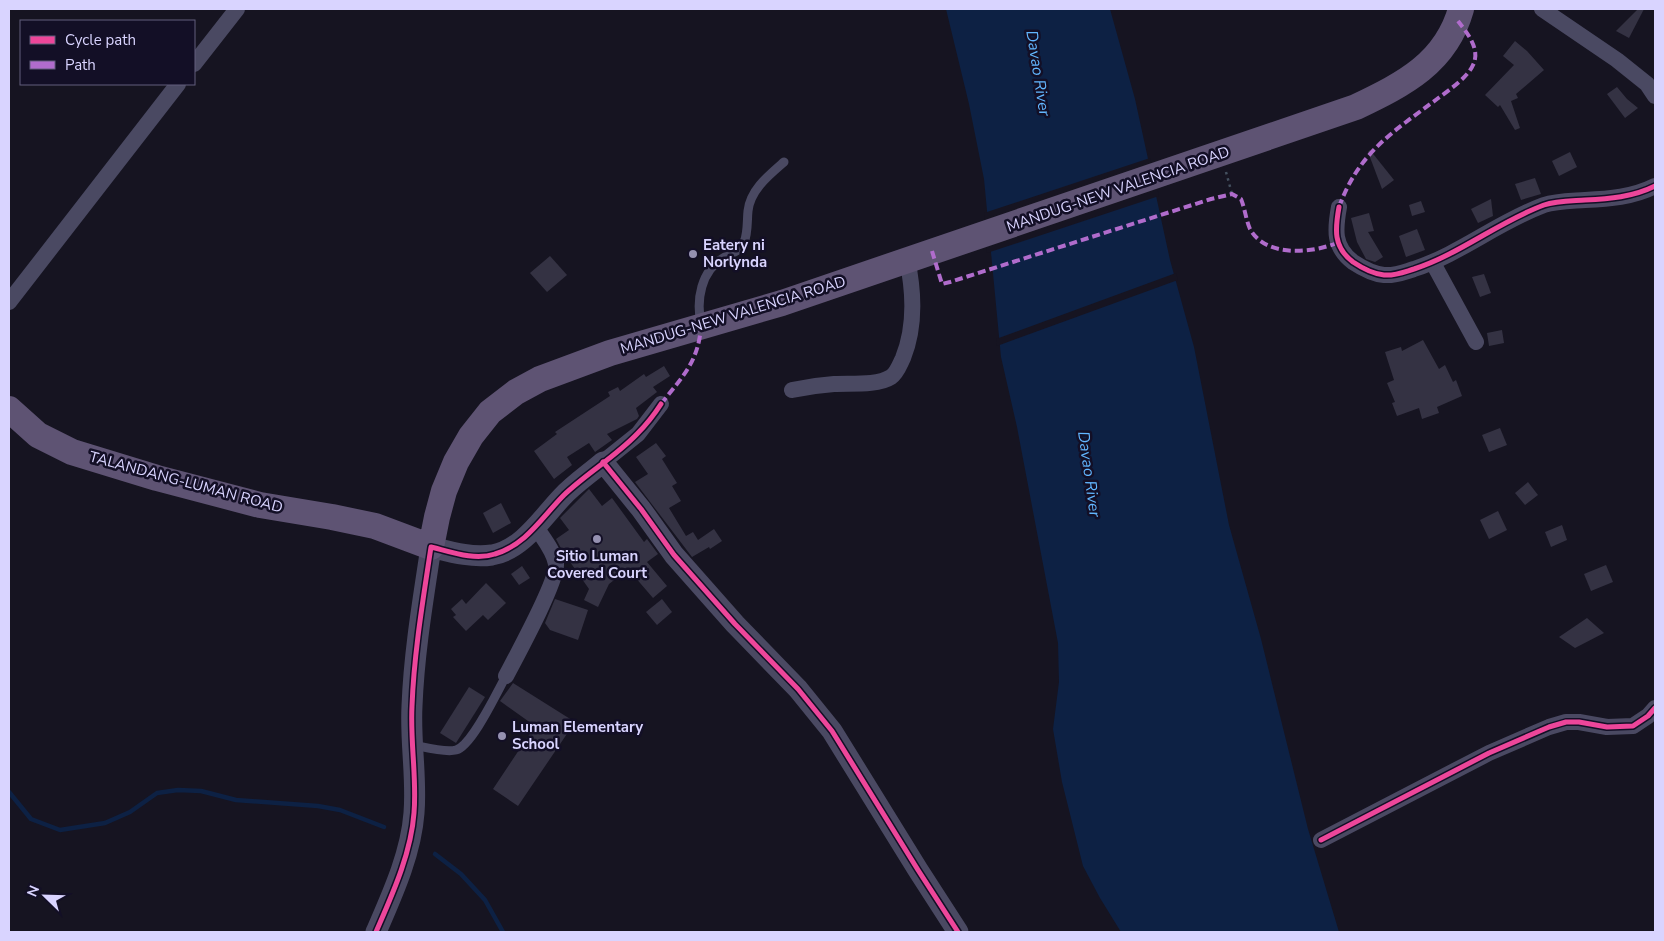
<svg xmlns="http://www.w3.org/2000/svg" width="1664" height="941" viewBox="0 0 1664 941" font-family="'Nunito Sans',sans-serif">
<rect width="100%" height="100%" fill="#161421"/>
<path fill="#0d2144" d="M946 9H1110L1135 99 1170 260 1194 347 1229 525 1261 639 1308 829 1339 932H1121L1100 898 1083 866 1062 782 1053 729 1059 682 1058 643 1017 427 1001 357 984 179 969 104Z"/>
<g fill="#161421">
<path d="M1150 158 1159 196 987 253 984 213Z"/>
<path d="M1176 273 1178 280 997 346 996 339Z"/>
</g>
<g fill="none" stroke-linecap="round" stroke-linejoin="round">
<g stroke="#0d2144" stroke-width="4.5">
<path d="M9 792 31 819 60 830 105 823 130 812 157 793 178 790 201 791 236 800 318 806 340 810 384 827"/>
<path d="M435 854 461 874 485 900 503 932"/>
</g>
</g>
<g fill="#343243">
<path d="M1638 9H1644L1629 38 1616 31Z"/>
<path d="M1515 41 1527 51 1544 70 1516 94 1518 98 1511 101 1520 128 1515 130 1500 105 1498 107 1485 95 1514 65 1503 56Z"/>
<path d="M1617 87 1627 99 1638 108 1625 118 1607 94Z"/>
<path d="M1370 150 1394 180 1382 189 1368 152Z"/>
<path d="M1570 152 1577 167 1559 176 1552 161Z"/>
<path d="M1535 178 1541 194 1521 200 1515 184Z"/>
<path d="M1491 199 1493 216 1478 223 1471 209Z"/>
<path d="M1421 201 1425 212 1412 216 1409 205Z"/>
<path d="M1369 213 1374 231 1368 232 1383 257 1375 262 1366 259 1357 242 1351 218Z"/>
<path d="M1417 229 1425 250 1406 257 1399 236Z"/>
<path d="M550 256 567 275 547 292 530 273Z"/>
<path d="M1484 274 1491 293 1480 297 1472 277Z"/>
<path d="M1502 330 1504 343 1489 346 1487 333Z"/>
<path d="M1423 340 1439 369 1445 365 1453 382 1456 380 1462 396 1437 407 1439 413 1422 419 1419 408 1397 416 1392 403 1395 402 1387 383 1394 380 1385 352 1401 347 1402 351Z"/>
<path d="M664 366 670 376 653 387 657 392 636 408 639 416 637 419 607 434 612 440 595 452 589 443 567 457 572 465 554 479 534 451 557 434 555 432 610 396 608 392 618 387 620 391 644 374 646 377Z"/>
<path d="M1500 428 1507 445 1489 452 1482 435Z"/>
<path d="M656 443 666 456 662 459 677 483 672 486 681 501 669 508 686 536 693 532 698 540 714 529 722 541 710 549 709 547 692 557 635 482 648 474 636 457Z"/>
<path d="M1528 482 1538 495 1525 505 1515 493Z"/>
<path d="M589 489 602 506 612 498 644 542 647 539 658 554 647 562 667 586 653 598 628 569 609 584 598 607 584 600 589 589 563 552 556 539 569 530 560 518Z"/>
<path d="M501 503 511 523 493 533 483 513Z"/>
<path d="M1498 511 1507 530 1489 539 1480 520Z"/>
<path d="M1562 525 1567 540 1551 547 1545 532Z"/>
<path d="M1606 565 1613 582 1591 591 1584 574Z"/>
<path d="M522 566 530 578 519 585 511 574Z"/>
<path d="M486 583 506 603 488 620 483 615 466 631 453 617 456 615 451 609 462 599 466 604Z"/>
<path d="M555 599 588 610 578 640 550 630 545 623Z"/>
<path d="M662 599 672 612 657 625 646 612Z"/>
<path d="M1587 618 1604 633 1575 648 1559 637Z"/>
<path d="M513 683 575 722 518 806 493 789 535 726 500 701Z"/>
<path d="M469 687 485 697 456 743 440 733Z"/>
</g>
<g fill="none" stroke-linecap="round" stroke-linejoin="round">
<path stroke="#44505f" stroke-width="2.5" stroke-dasharray="2.5 4" stroke-linecap="butt" d="M1226 172 1232 194"/>
<g stroke="#4a4962" stroke-width="9">
<path d="M701 323C696 300 701 271 723 258 733 252 738 253 744 242 748 234 747 220 748 211 750 190 769 175 784 162"/>
<path d="M413 745C424 747 445 753 456 750 472 746 497 692 506 676"/>
</g>
<g stroke="#4a4962" stroke-width="16">
<path d="M1542 9 1617 60 1647 84 1655 96"/>
<path d="M194 64 237 9"/>
<path d="M1339 207C1335 229 1333 247 1353 262 1362 268 1373 274 1384 275 1395 276 1404 272 1414 269 1460 254 1498 222 1544 205 1556 201 1572 201 1585 200 1609 199 1633 197 1655 186"/>
<path d="M1433 263 1476 342"/>
<path d="M9 302 178 84"/>
<path d="M792 390C806 387 820 385 834 384 850 383 877 386 891 377 897 373 900 364 903 358 916 326 914 292 907 259"/>
<path d="M603 462 638 434 661 404"/>
<path d="M506 676C516 657 558 580 556 564 554 551 543 538 536 527"/>
<path d="M1321 840 1489 753 1549 727 1566 722H1579L1607 727 1633 726 1648 716 1655 708"/>
</g>
<path stroke="#4a4962" stroke-width="21" d="M376 932C392 895 411 854 414 813 417 778 410 742 412 706 414 653 423 600 431 547 451 552 471 558 492 555 522 550 542 518 562 497 574 484 589 474 603 462L641 509 674 555 735 624 798 689 832 731 918 870 958 932"/>
<path stroke="#5e5373" stroke-width="26" d="M9 409 38 435 72 452 157 478 260 505 332 517 375 526 431 547 437 517 444 491 456 462 471 436 490 412 516 392 540 379 610 353 782 303 1356 107C1404 84 1446 63 1461 9"/>
<g stroke="#b06ccc" stroke-width="4" stroke-dasharray="8 4" stroke-linecap="butt">
<path d="M1339 207C1359 152 1393 132 1437 99 1448 91 1468 77 1473 65 1481 49 1467 33 1458 21"/>
<path d="M932 251 942 284 950 282 1211 199 1232 194 1241 199C1245 209 1246 220 1250 229 1266 258 1312 253 1337 243"/>
<path d="M661 404C682 377 698 363 701 327"/>
</g>
<g stroke="#130f26" stroke-width="8">
<g id="cycleway">
<path d="M1339 207C1335 229 1333 247 1353 262 1362 268 1373 274 1384 275 1395 276 1404 272 1414 269 1460 254 1498 222 1544 205 1556 201 1572 201 1585 200 1609 199 1633 197 1655 186"/>
<path d="M603 462 641 509 674 555 735 624 798 689 832 731 918 870 958 932"/>
<path d="M1321 840 1489 753 1549 727 1566 722H1579L1607 727 1633 726 1648 716 1655 708"/>
<path d="M376 932C392 895 411 854 414 813 417 778 410 742 412 706 414 653 423 600 431 547 451 552 475 561 495 554 526 545 542 517 564 495 587 473 615 457 637 434 646 425 654 415 661 404"/>
</g>
</g>
<use href="#cycleway" stroke="#ed469a" stroke-width="5"/>
</g>
<g fill="#9591b1" stroke="#130f26" stroke-width="2">
<circle cx="693" cy="254" r="5"/>
<circle cx="597" cy="539" r="5"/>
<circle cx="502" cy="736" r="5"/>
</g>
<g text-anchor="middle" stroke-width="5" stroke-linejoin="round" paint-order="stroke">
<g font-size="15" fill="#d9d4ff" stroke="#130f26">
<text transform="translate(1118 189) rotate(-19)" y="5">MANDUG-NEW VALENCIA ROAD</text>
<text transform="translate(733 315) rotate(-17)" y="5">MANDUG-NEW VALENCIA ROAD</text>
<text transform="translate(186 482) rotate(15)" y="5">TALANDANG-LUMAN ROAD</text>
</g>
<g font-size="15" font-weight="bold" fill="#d9d4ff" stroke="#130f26" text-anchor="start">
<text x="703" y="250">Eatery ni<tspan x="703" dy="17">Norlynda</tspan></text>
<text x="597" y="561" text-anchor="middle">Sitio Luman<tspan x="597" dy="17">Covered Court</tspan></text>
<text x="512" y="732">Luman Elementary<tspan x="512" dy="17">School</tspan></text>
</g>
<g font-size="16" font-style="italic" fill="#62b6ff" stroke="#130f26">
<text transform="translate(1039 73) rotate(81)" y="6">Davao River</text>
<text transform="translate(1090 474) rotate(82)" y="6">Davao River</text>
</g>
</g>
<rect width="1664" height="941" fill="none" stroke="#d9d4ff" stroke-width="20"/>
<rect x="20" y="20" width="175" height="65" fill="#130f26" stroke="#625e7d"/>
<rect x="30" y="36" width="25" height="8" fill="#ed469a" stroke="#625e7d"/>
<text x="65" y="45" font-size="15" fill="#d9d4ff">Cycle path</text>
<rect x="30" y="61" width="25" height="8" fill="#b06ccc" stroke="#625e7d"/>
<text x="65" y="70" font-size="15" fill="#d9d4ff">Path</text>
<g transform="translate(45 896) rotate(293)" stroke="#130f26" stroke-width="4" paint-order="stroke">
<path d="M0-4L9 19L0 12L-9 19Z" fill="#d9d4ff"/>
<text y="-8" font-size="14" font-weight="bold" text-anchor="middle" fill="#d9d4ff">N</text>
</g>
</svg>
